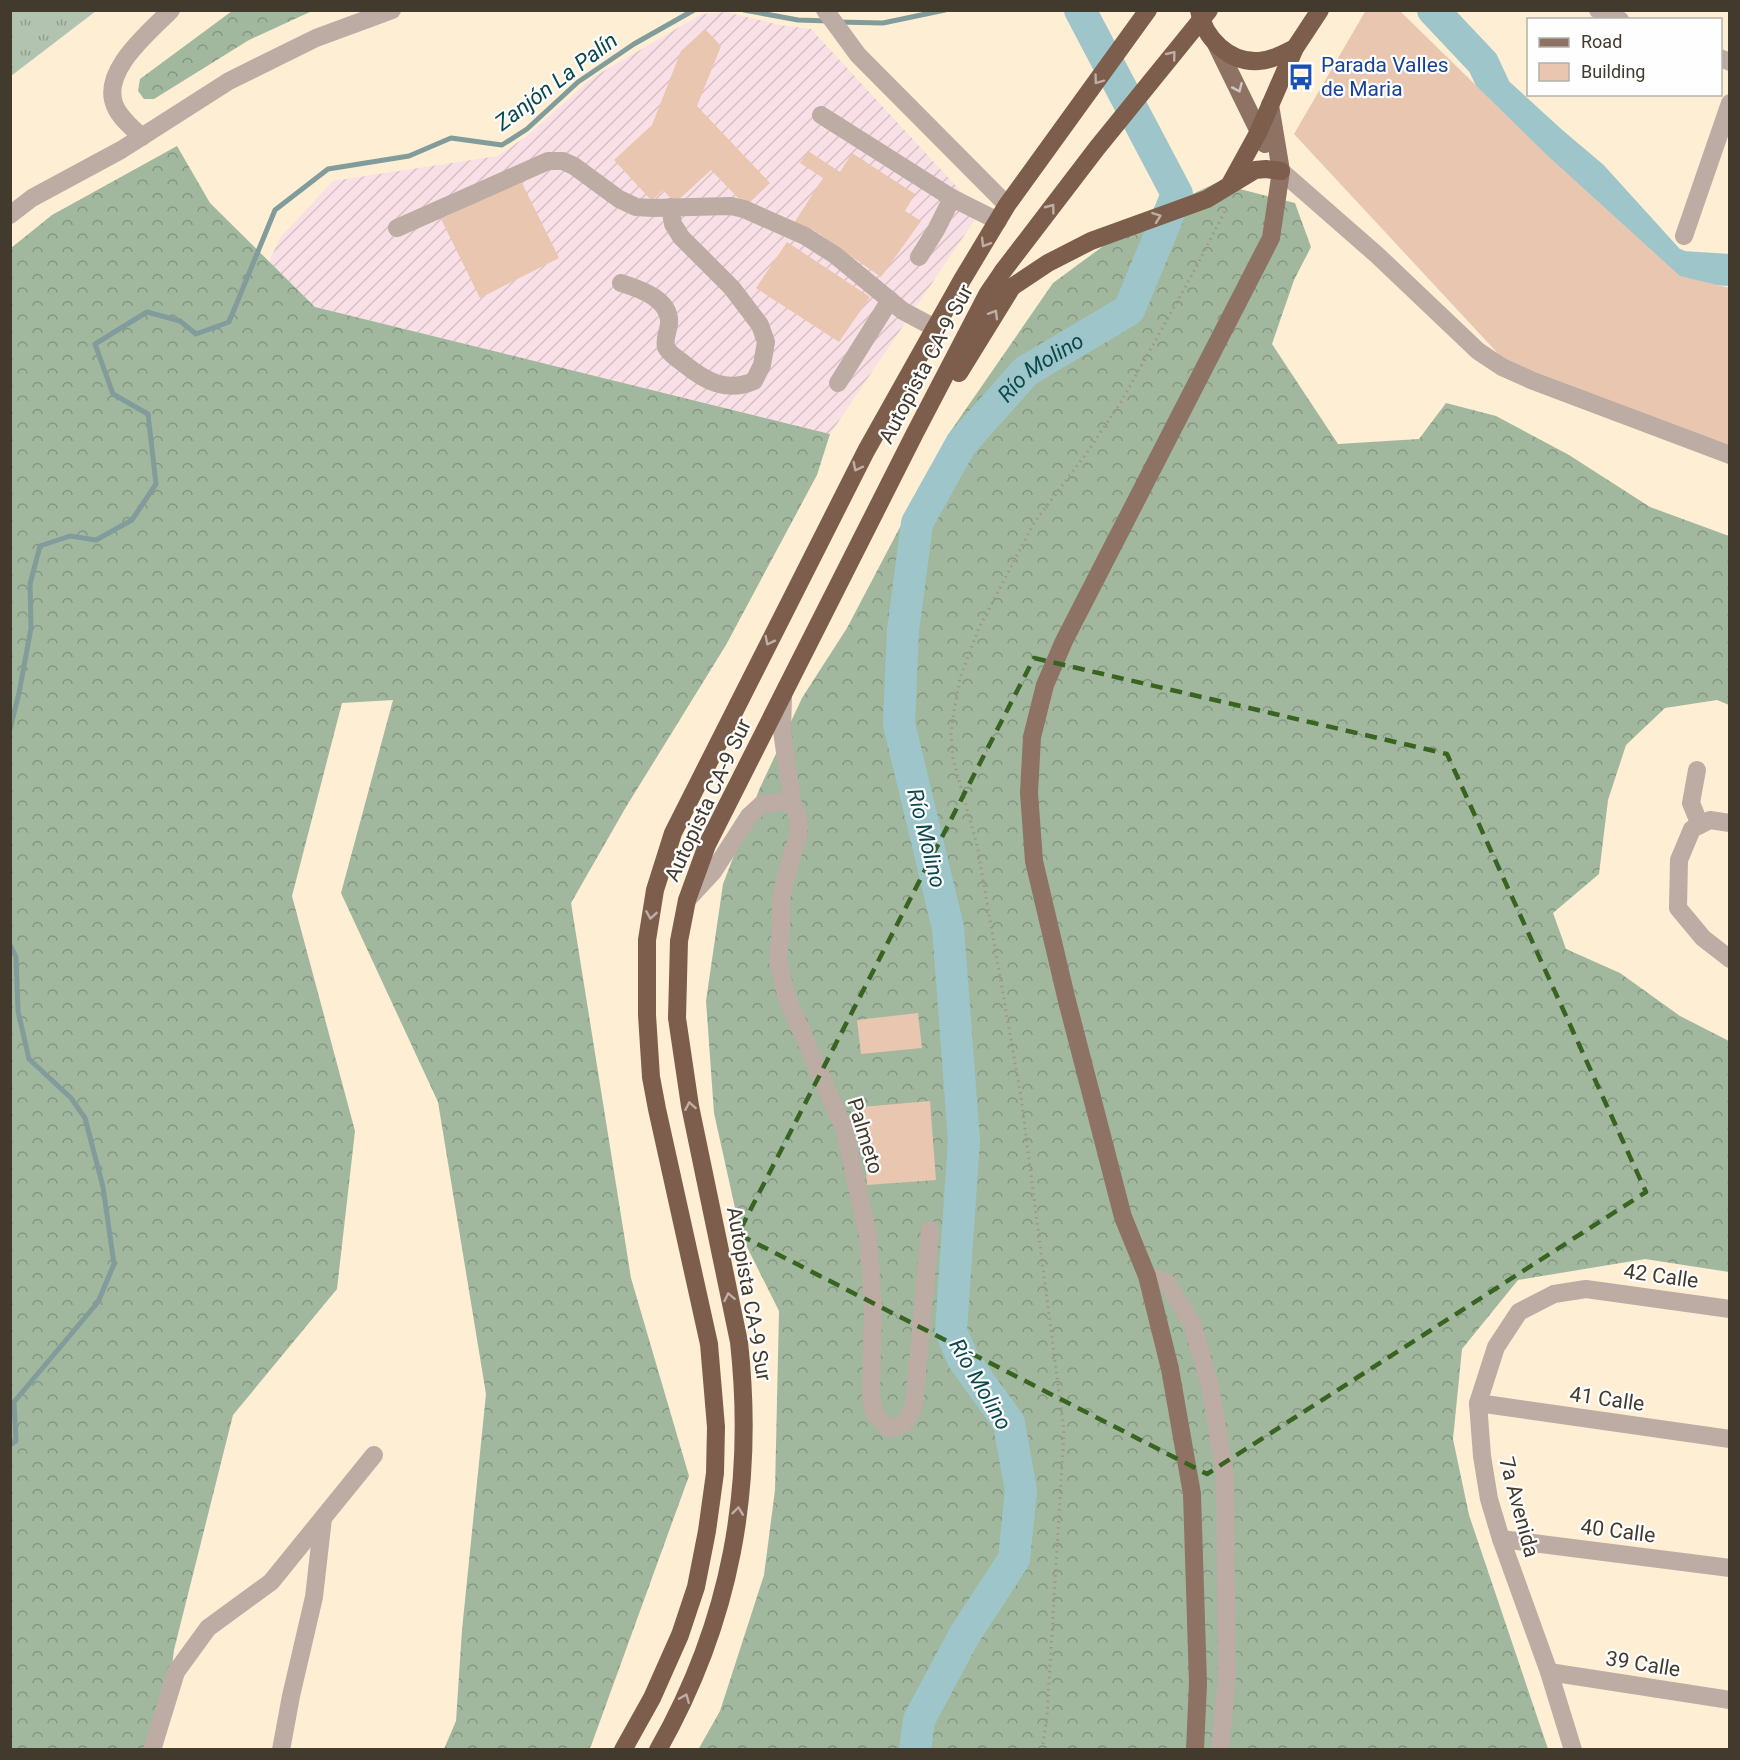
<svg xmlns="http://www.w3.org/2000/svg" width="1740" height="1760" viewBox="0 0 1740 1760" font-family="Roboto,sans-serif">
<defs>
<pattern id="industrial-furrows" width="10" height="10" patternUnits="userSpaceOnUse" patternTransform="scale(1.5)"><rect width="10" height="10" fill="#f9dfe6"/><path d="M-1 1l2-2M0 10L10 0M9 11l2-2" fill="none" stroke="#d7c0c6"/></pattern>
<pattern id="grass-tufts" width="24" height="20" patternUnits="userSpaceOnUse" patternTransform="scale(1.5)"><rect width="24" height="20" fill="#b2c3b0"/><path d="M3 7l-1-3M5 7V3M7 7l1-3M15 17l-1-3M17 17v-4M19 17l1-3" fill="none" stroke="#929f90"/></pattern>
<pattern id="forest-crowns" width="20" height="18" patternUnits="userSpaceOnUse" patternTransform="scale(1.5)"><rect width="20" height="18" fill="#a1b89f"/><path d="M2 6a3 3 0 1 1 6 0M12 15a3 3 0 1 1 6 0" fill="none" stroke="#859782"/></pattern>
</defs>
<rect width="100%" height="100%" fill="#feeed3"/>
<path fill="url(#industrial-furrows)" d="M726 12 779 25 811 29 980 212 830 434 315 307 269 262 280 238 333 181 498 156 527 136 592 78 702 14Z"/>
<path fill="url(#grass-tufts)" d="M11 10H96V11L11 76Z"/>
<g fill="url(#forest-crowns)">
<path d="M232 11H312L249 40 154 99H144L138 91 140 79Z"/>
<path d="M177 146 210 203 315 307 830 434 817 475 726 645 626 807 571 903 631 1278 689 1476 591 1746 588 1750 444 1749 456 1721 462 1630 486 1394 438 1102 341 893 393 700 342 703 292 896 355 1131 337 1289 233 1415 174 1650 162 1749 11 1750V248L52 215Z"/>
<path d="M1216 183 1295 203 1311 247 1294 280 1272 344 1338 444 1419 439 1446 403 1496 416 1569 455 1650 507 1729 536V705L1717 700 1665 708 1626 745 1608 800 1599 874 1553 913 1566 949 1620 973 1680 1016 1729 1041V1272L1645 1259 1518 1280 1462 1349 1453 1439 1469 1515 1548 1749 698 1750 720 1711 764 1575 775 1490 779 1311 741 1235 714 1113 706 1001 723 884 759 790 802 698 847 628 950 432 1053 283 1140 219Z"/>
</g>
<g fill="none" stroke-linecap="round" stroke-linejoin="round">
<g stroke="#829c9b" stroke-width="5">
<path d="M744 10 798 20 829 21"/>
<path d="M838 22 883 23 945 10"/>
<path d="M10 729 19 693 31 628 30 584 40 546 70 536 96 540 132 520 156 484 148 414 113 394 95 344 147 312 180 321 196 334 229 322 275 210 328 169 409 156 451 138 502 145 527 129 578 82 634 44 694 10"/>
<path d="M10 945 16 957 18 1011 29 1059 71 1098 85 1118 103 1187 114 1264 98 1302 14 1402 16 1441 10 1445"/>
</g>
<g stroke="#9ec6ca" stroke-width="32">
<path d="M1433 10 1483 63 1496 91 1554 144 1592 176 1670 262 1682 267 1730 270"/>
<path id="s1" d="M915 1750 919 1720 965 1634 1014 1559 1021 1491 1009 1423 963 1359 951 1331 964 1140 948 928 899 724 903 631 917 523 961 444 1026 371 1129 310 1177 194 1080 10"/>
</g>
</g>
<g fill="#e9c6b0">
<path d="M1366 10H1399L1548 156 1680 276 1730 288V446L1504 360 1294 134Z"/>
<path d="M705 29 721 46 697 106 770 183 746 206 711 170 675 203 663 190 652 201 614 160 652 125 681 51Z"/>
<path d="M808 151 840 172 852 153 915 194 905 211 921 221 881 277 815 231 794 223 823 178 800 163Z"/>
<path d="M520 179 559 258 480 298 441 219Z"/>
<path d="M787 242 870 297 839 342 756 288Z"/>
<path d="M918 1013 922 1048 861 1054 857 1020Z"/>
<path d="M930 1101 936 1180 867 1185 861 1107Z"/>
</g>
<g fill="none" stroke-linecap="round" stroke-linejoin="round">
<path stroke="#a29682" stroke-width="3" stroke-dasharray="1.5 4.5" stroke-linecap="butt" d="M1042 1750 1047 1716 1064 1431 1021 1097 977 845 953 759 951 734 954 711 960 678 978 630 1034 523 1088 451 1121 402 1193 273 1226 209"/>
<g stroke="#bcaca3" stroke-width="18">
<path d="M825 10 858 55 1007 205"/>
<path d="M1598 10 1620 20"/>
<path d="M1720 58 1730 62"/>
<path d="M821 115 952 198 998 221"/>
<path d="M142 137C132 128 120 118 115 106 100 71 150 32 171 10"/>
<path d="M1281 171 1377 255 1478 351 1502 367 1531 380 1730 455"/>
<path d="M10 215 32 198 121 150 229 81 316 38 392 10"/>
<path d="M397 228 548 161H563L574 166 619 199 636 207 653 208 731 206 744 209 805 236 835 255 903 311 935 328"/>
<path d="M1684 236 1730 103"/>
<path d="M919 257 936 230 952 198"/>
<path d="M621 283C640 289 671 299 669 324 668 332 664 339 666 347 669 354 677 358 683 363 705 381 726 393 754 381L762 365 766 342 760 325 732 288 681 237 673 224 670 207"/>
<path d="M838 383 890 300"/>
<path d="M783 695 782 731 792 801"/>
<path d="M1697 770 1691 803 1700 825"/>
<path d="M1730 823 1710 820 1692 829 1679 860 1678 908 1703 938 1730 959"/>
<path d="M687 900 713 872 749 816 762 804 792 801 798 817V836L786 876 781 899V930L778 960 787 998 845 1131 868 1236 873 1307 871 1396 874 1412 887 1428C906 1428 907 1421 914 1405L930 1230"/>
<path d="M1147 1276 1167 1283 1192 1323 1210 1386 1225 1475 1227 1678 1220 1750"/>
<path d="M1478 1403 1730 1439"/>
<path d="M1501 1539 1730 1568"/>
<path d="M1549 1672 1730 1700"/>
<path d="M152 1750 176 1672 208 1628 271 1582 374 1455"/>
<path d="M281 1750 291 1696 314 1597 323 1518"/>
<path d="M1573 1750 1549 1672 1501 1539 1489 1499 1482 1456 1478 1403 1496 1347 1519 1312 1554 1294 1586 1289 1730 1309"/>
</g>
<g stroke="#8e7263" stroke-width="18">
<path d="M1216 44 1265 144"/>
<path d="M1195 1750 1198 1683 1192 1494 1170 1369 1147 1276 1123 1217 1067 1001 1034 861 1029 793 1032 737 1045 685 1064 641 1271 238 1281 171 1270 105"/>
</g>
<g stroke="#7d5e4c" stroke-width="18">
<path d="M1199 10C1204 38 1229 63 1259 61 1272 60 1283 54 1295 48"/>
<path d="M1230 184 1258 133 1295 48 1320 10"/>
<path d="M959 373 1012 287 1048 263 1091 241 1207 199 1255 170 1266 169 1281 171"/>
<path d="M623 1750 652 1698 680 1635 696 1587 707 1531 715 1473 716 1427 709 1344 657 1109 651 1077 647 1015V940L655 890 673 833 866 451 962 280 1007 205 1148 10"/>
<path d="M658 1750C731 1621 755 1488 739 1342L690 1106 677 1018 679 941 687 900 707 845 915 433 988 293 1003 271"/>
</g>
<path stroke="#7d5e4c" stroke-width="18" d="M1003 271 1097 148 1209 10"/>
</g>
<defs><path id="oneway-chevron" d="M-2-3.5L2.5 0L-2 3.5" fill="none" stroke-width="1.6" stroke-linecap="round" stroke-linejoin="round" transform="scale(1.5)"/></defs>
<g stroke="#beaea5">
<use href="#oneway-chevron" transform="translate(1172 55) rotate(-51)"/>
<use href="#oneway-chevron" transform="translate(1098 80) rotate(126)"/>
<use href="#oneway-chevron" transform="translate(1051 208) rotate(-53)"/>
<use href="#oneway-chevron" transform="translate(1157 217) rotate(-20)"/>
<use href="#oneway-chevron" transform="translate(985 243) rotate(121)"/>
<use href="#oneway-chevron" transform="translate(994 314) rotate(-59)"/>
<use href="#oneway-chevron" transform="translate(857 467) rotate(117)"/>
<use href="#oneway-chevron" transform="translate(769 641) rotate(117)"/>
<use href="#oneway-chevron" transform="translate(651 915) rotate(99)"/>
<use href="#oneway-chevron" transform="translate(690 1106) rotate(-100)"/>
<use href="#oneway-chevron" transform="translate(729 1297) rotate(-102)"/>
<use href="#oneway-chevron" transform="translate(738 1511) rotate(-83)"/>
<use href="#oneway-chevron" transform="translate(685 1698) rotate(-68)"/>
</g>
<use stroke="#d1c6c0" href="#oneway-chevron" transform="translate(1238 88) rotate(66)"/>
<path fill="none" stroke="#396320" stroke-width="4.5" stroke-dasharray="12 8" stroke-linejoin="round" d="M1034 658 1447 754 1646 1192 1207 1474 738 1234Z"/>
<defs>
<g id="bus-bare" transform="scale(2.07)"><path d="M-5-6H5V4H4V6H2V4H-2V6H-4V4H-5ZM-3.5-4V0h7V-4ZM-3.5 1.2v1.5H-2V1.2ZM2 1.2v1.5H3.5V1.2Z" fill="#1a4fb4" stroke="#fefefe" stroke-width="2.5" paint-order="stroke"/></g>
</defs>
<g fill-rule="evenodd">
<use href="#bus-bare" x="1301" y="77"/>
</g>
<g text-anchor="middle" stroke-width="4.5" stroke-linejoin="round" paint-order="stroke">
<g font-size="21" fill="#164399" stroke="#fefefe" text-anchor="start">
<text x="1321" y="72">Parada Valles<tspan x="1321" dy="24">de Maria</tspan></text>
</g>
<g font-size="21" fill="#423a2d" stroke="#fefefe">
<text transform="translate(926 364) rotate(-62)" y="7">Autopista CA-9 Sur</text>
<text transform="translate(708 800) rotate(-65)" y="7">Autopista CA-9 Sur</text>
<text transform="translate(865 1136) rotate(73)" y="7">Palmeto</text>
<text transform="translate(1661 1276) rotate(8)" y="7">42 Calle</text>
<text transform="translate(749 1294) rotate(80)" y="7">Autopista CA-9 Sur</text>
<text transform="translate(1607 1399) rotate(8)" y="7">41 Calle</text>
<text transform="translate(1519 1507) rotate(75)" y="7">7a Avenida</text>
<text transform="translate(1618 1531) rotate(7)" y="7">40 Calle</text>
<text transform="translate(1643 1664) rotate(9)" y="7">39 Calle</text>
</g>
<g font-size="22" font-style="italic" fill="#0a484d" stroke="#fefefe">
<text transform="translate(556 81) rotate(-37)" y="8">Zanjón La Palín</text>
<text dy="8" stroke="none"><textPath href="#s1" startOffset="1482">Río Molino</textPath></text>
<text transform="translate(927 838) rotate(76)" y="8">Río Molino</text>
<text transform="translate(981 1384) rotate(60)" y="8">Río Molino</text>
</g>
</g>
<rect width="1740" height="1760" fill="none" stroke="#423a2d" stroke-width="24"/>
<rect x="1527" y="18" width="195" height="78" fill="#fefefe" stroke="#b3b0aa" stroke-width="1.5"/>
<rect x="1539" y="38" width="30" height="9" fill="#8e7263" stroke="#b3b0aa" stroke-width="1.5"/>
<text x="1581" y="48" font-size="18" fill="#423a2d">Road</text>
<rect x="1539" y="63" width="30" height="18" fill="#e9c6b0" stroke="#b3b0aa" stroke-width="1.5"/>
<text x="1581" y="78" font-size="18" fill="#423a2d">Building</text>
</svg>
